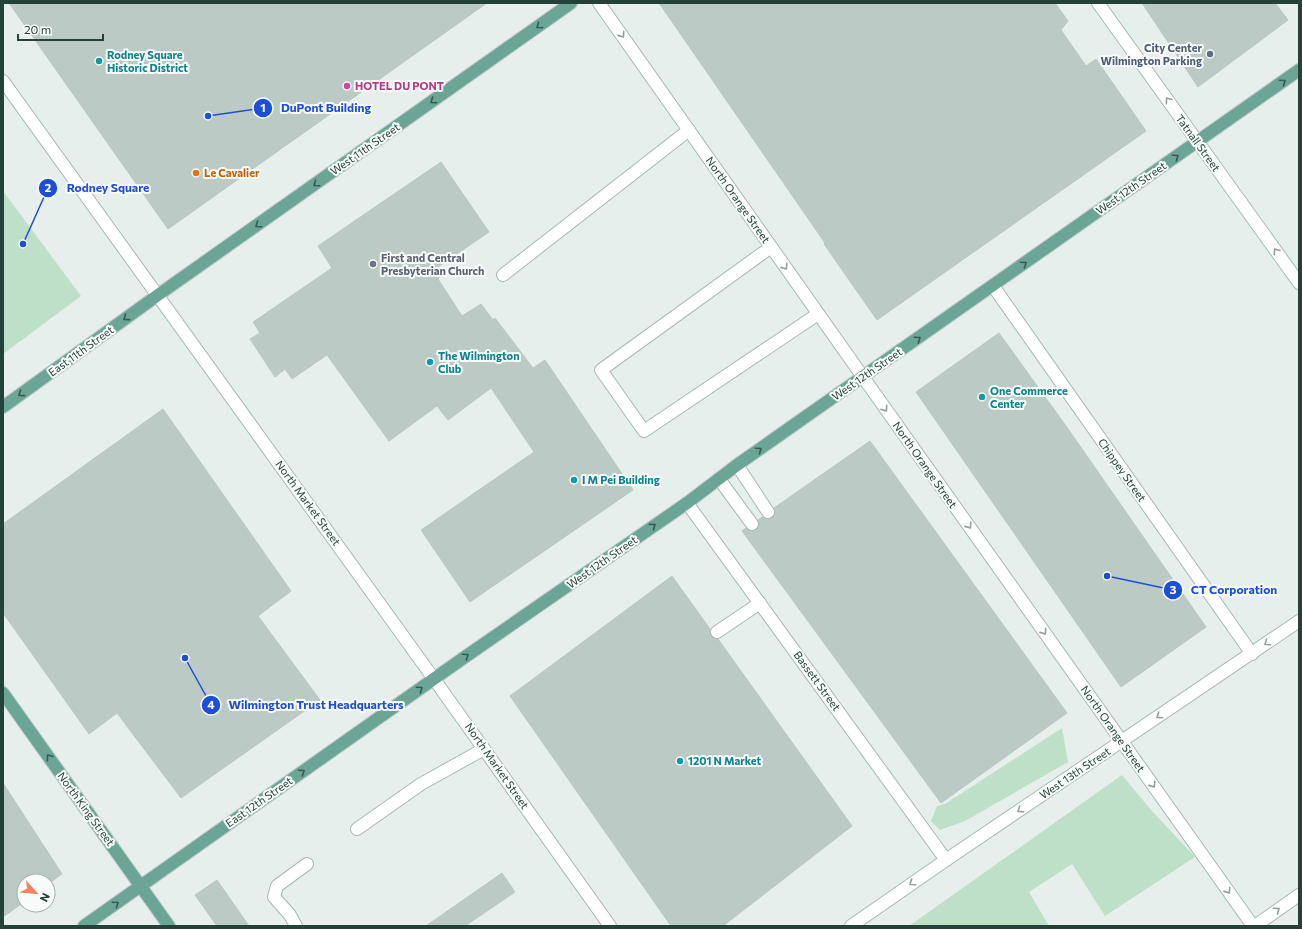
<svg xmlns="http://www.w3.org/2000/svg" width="1302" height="929" viewBox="0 0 1302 929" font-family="Commissioner,sans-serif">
<rect width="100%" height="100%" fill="#e6efeb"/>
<g fill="#bfe0c8">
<path d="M3 191 81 296 3 354Z"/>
<path d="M1062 728 1068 762 965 821 940 830 931 821 937 806 945 804Z"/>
<path d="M1122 775 1152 811 1195 857 1105 916 1072 864 1029 892 1049 926H909Z"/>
</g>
<g fill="#bbcac4" stroke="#b8c9c2">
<path d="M9 3H487L168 229Z"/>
<path d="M659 3H1055L1068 21 1061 30 1086 66 1096 59 1146 131 877 320 824 244 825 243Z"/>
<path d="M1142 3H1275L1288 20 1198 87Z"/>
<path d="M441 162 489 232 435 269 440 277 438 279 462 316 481 304 493 320 495 318 533 368 545 360 633 490 470 602 421 530 534 452 491 388 448 420 437 406 389 441 327 355 292 379 285 369 275 377 250 339 260 333 253 322 332 268 318 246Z"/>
<path d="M999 333 1066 426 1206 627 1121 687 916 392Z"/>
<path d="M163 409 291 591 258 616 320 700 181 798 117 713 89 734 3 613V524Z"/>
<path d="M870 441 1067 713 941 803 742 531 746 528 749 531 756 530 759 527 758 520 762 517 768 519 772 518 775 512 774 508Z"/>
<path d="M672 576 710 629V633L711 636 714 639H718L852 826 723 926H671L510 696Z"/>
<path d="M3 783 62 874 48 884V881H24V902L3 917Z"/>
<path d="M502 873 515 892 465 926H426Z"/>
<path d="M217 880 249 926H217L195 895Z"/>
</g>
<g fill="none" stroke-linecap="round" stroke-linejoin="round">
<g stroke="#a8b8b2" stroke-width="14">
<g id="lane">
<path d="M771 247 601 370 644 431 818 314"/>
<path d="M503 275 689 130"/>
<path d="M737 465 768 512"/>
<path d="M719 479 752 524"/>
<path d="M717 632 760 603"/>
<path d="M357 829 421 784 484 749"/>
<path d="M296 926 290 915 274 897 277 886 307 864"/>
</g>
</g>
<g stroke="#a8b8b2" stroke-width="14">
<g id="street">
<path d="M599 3 863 377 1253 926"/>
<path d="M3 81 434 679 610 926"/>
<path d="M993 286 1252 654"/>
<path d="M687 503 946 860"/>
<path d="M851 926 946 860 1299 621"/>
<path d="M1255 926 1299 895"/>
</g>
</g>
<g stroke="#a4bbb3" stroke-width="14">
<path id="secondary" d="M1098 3 1299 283"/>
</g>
<g stroke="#c2cac8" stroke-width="14">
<g id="primary">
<path d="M3 407 158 295 571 3"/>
<path d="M3 693 169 926"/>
<path d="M84 926 462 659 687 503 737 465 1299 70"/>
</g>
</g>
<use href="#lane" stroke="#fff" stroke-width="12"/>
<use href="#street" stroke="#fff" stroke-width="12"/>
<use href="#secondary" stroke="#fff" stroke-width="12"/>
<use href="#primary" stroke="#6aa596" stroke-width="12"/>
</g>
<defs><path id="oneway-chevron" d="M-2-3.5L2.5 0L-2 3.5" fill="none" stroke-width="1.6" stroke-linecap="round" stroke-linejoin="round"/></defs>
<g stroke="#365b51">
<use href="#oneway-chevron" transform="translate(539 26) rotate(145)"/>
<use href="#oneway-chevron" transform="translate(1283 82) rotate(-35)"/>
<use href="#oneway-chevron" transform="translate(433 101) rotate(145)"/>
<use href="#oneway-chevron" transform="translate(1176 157) rotate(-35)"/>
<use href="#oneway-chevron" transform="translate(316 184) rotate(145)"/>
<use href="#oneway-chevron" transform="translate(258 225) rotate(145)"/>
<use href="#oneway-chevron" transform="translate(1024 264) rotate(-35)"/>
<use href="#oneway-chevron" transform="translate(126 318) rotate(144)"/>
<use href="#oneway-chevron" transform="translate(918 339) rotate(-35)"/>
<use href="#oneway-chevron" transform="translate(21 394) rotate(144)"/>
<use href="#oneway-chevron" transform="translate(759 450) rotate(-35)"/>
<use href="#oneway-chevron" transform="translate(653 526) rotate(-35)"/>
<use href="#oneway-chevron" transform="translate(466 656) rotate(-35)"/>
<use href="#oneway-chevron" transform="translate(420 689) rotate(-35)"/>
<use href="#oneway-chevron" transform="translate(49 757) rotate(-126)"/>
<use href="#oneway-chevron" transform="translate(302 772) rotate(-35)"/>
<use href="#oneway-chevron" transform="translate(116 904) rotate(-35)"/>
</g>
<g stroke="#92a09c">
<use href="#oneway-chevron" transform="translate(622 35) rotate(55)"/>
<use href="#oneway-chevron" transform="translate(1168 100) rotate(-126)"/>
<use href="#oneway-chevron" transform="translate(1276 251) rotate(-126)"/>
<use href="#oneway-chevron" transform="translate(785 267) rotate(55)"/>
<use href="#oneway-chevron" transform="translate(885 409) rotate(55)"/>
<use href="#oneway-chevron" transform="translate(969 526) rotate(55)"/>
<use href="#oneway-chevron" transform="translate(1044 632) rotate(55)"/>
<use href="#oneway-chevron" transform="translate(1267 643) rotate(145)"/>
<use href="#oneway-chevron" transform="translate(1159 716) rotate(146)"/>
<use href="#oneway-chevron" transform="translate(1153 785) rotate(55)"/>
<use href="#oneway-chevron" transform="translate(1020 810) rotate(146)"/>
<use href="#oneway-chevron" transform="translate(912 883) rotate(145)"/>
<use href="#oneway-chevron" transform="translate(1228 891) rotate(55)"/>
<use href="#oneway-chevron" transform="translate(1277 910) rotate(-35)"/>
</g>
<circle fill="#5c6f8a" stroke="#f7fbf9" stroke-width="1.5" cx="1210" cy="54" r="4"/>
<g fill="#0f9aa8" stroke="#f7fbf9" stroke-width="1.5">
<circle cx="99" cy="61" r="4"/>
<circle cx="430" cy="362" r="4"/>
<circle cx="982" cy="397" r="4"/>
<circle cx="574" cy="480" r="4"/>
<circle cx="680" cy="761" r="4"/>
</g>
<circle fill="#d1479c" stroke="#f7fbf9" stroke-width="1.5" cx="347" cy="86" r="4"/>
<circle fill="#e8710a" stroke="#f7fbf9" stroke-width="1.5" cx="196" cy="173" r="4"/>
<circle fill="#6b7280" stroke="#f7fbf9" stroke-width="1.5" cx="373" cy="264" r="4"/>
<g text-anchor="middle" stroke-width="4" stroke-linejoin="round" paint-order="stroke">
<g font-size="11" font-weight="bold" fill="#4e5e75" stroke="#f7fbf9" text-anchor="end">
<text x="1202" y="52">City Center<tspan x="1202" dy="13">Wilmington Parking</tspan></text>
</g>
<g font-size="11" font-weight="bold" fill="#0d838f" stroke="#f7fbf9" text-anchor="start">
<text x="107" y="59">Rodney Square<tspan x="107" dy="13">Historic District</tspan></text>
<text x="438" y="360">The Wilmington<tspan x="438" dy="13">Club</tspan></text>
<text x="990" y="395">One Commerce<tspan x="990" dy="13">Center</tspan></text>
<text x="582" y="484">I M Pei Building</text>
<text x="688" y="765">1201 N Market</text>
</g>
<g font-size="11" font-weight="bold" fill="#b23c85" stroke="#f7fbf9" text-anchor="start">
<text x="355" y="90">HOTEL DU PONT</text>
</g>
<g font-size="11" fill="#24423a" stroke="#f7fbf9">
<text transform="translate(1198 143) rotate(54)" y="4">Tatnall Street</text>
<text transform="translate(365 149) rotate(-35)" y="4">West 11th Street</text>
<text transform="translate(1131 188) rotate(-35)" y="4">West 12th Street</text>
<text transform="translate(738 200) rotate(55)" y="4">North Orange Street</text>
<text transform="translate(81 351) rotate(-36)" y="4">East 11th Street</text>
<text transform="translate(867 374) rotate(-35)" y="4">West 12th Street</text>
<text transform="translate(925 465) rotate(55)" y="4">North Orange Street</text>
<text transform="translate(1122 470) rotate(55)" y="4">Chippey Street</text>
<text transform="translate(308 503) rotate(54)" y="4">North Market Street</text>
<text transform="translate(602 562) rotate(-35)" y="4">West 12th Street</text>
<text transform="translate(817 681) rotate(54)" y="4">Bassett Street</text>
<text transform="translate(1113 729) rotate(55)" y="4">North Orange Street</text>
<text transform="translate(497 766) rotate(55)" y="4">North Market Street</text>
<text transform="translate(1075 773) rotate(-34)" y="4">West 13th Street</text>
<text transform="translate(259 802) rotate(-35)" y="4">East 12th Street</text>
<text transform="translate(86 809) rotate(54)" y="4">North King Street</text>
</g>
<g font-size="11" font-weight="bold" fill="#c56008" stroke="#f7fbf9" text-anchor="start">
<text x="204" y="177">Le Cavalier</text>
</g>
<g font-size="11" font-weight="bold" fill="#5b616d" stroke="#f7fbf9" text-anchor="start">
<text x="381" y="262">First and Central<tspan x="381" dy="13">Presbyterian Church</tspan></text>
</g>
</g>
<path fill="none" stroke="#1d4ed8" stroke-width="1.5" d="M208 116L263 108M23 244L48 188M1107 576L1173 590M185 658L211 705"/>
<g fill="#1d4ed8" stroke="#f7fbf9" stroke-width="1.5">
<circle cx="208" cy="116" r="4"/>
<circle cx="23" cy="244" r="4"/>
<circle cx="1107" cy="576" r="4"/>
<circle cx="185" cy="658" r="4"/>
<circle cx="263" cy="108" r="10"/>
<circle cx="48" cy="188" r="10"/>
<circle cx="1173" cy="590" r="10"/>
<circle cx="211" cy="705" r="10"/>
</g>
<g font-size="12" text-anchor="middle" font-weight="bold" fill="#fff">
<text x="263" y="112">1</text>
<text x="48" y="192">2</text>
<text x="1173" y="594">3</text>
<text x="211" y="709">4</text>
</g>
<g font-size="12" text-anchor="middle" font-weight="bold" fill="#1d4ed8" stroke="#f7fbf9" stroke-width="4" stroke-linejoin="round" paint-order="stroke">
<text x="326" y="112">DuPont Building</text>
<text x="108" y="192">Rodney Square</text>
<text x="1234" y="594">CT Corporation</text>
<text x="316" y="709">Wilmington Trust Headquarters</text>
</g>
<rect width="1302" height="929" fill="none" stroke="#24423a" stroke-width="8"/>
<g transform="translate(36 893) rotate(117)"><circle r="19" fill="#f7fbf9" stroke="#a3b1ad"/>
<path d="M0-3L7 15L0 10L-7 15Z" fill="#f4845f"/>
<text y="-6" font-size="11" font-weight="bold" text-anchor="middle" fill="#24423a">N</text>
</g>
<path d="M18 34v6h85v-6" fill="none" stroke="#24423a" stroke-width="2"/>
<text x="24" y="34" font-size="12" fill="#24423a" stroke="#f7fbf9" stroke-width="3" paint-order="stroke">20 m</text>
</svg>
